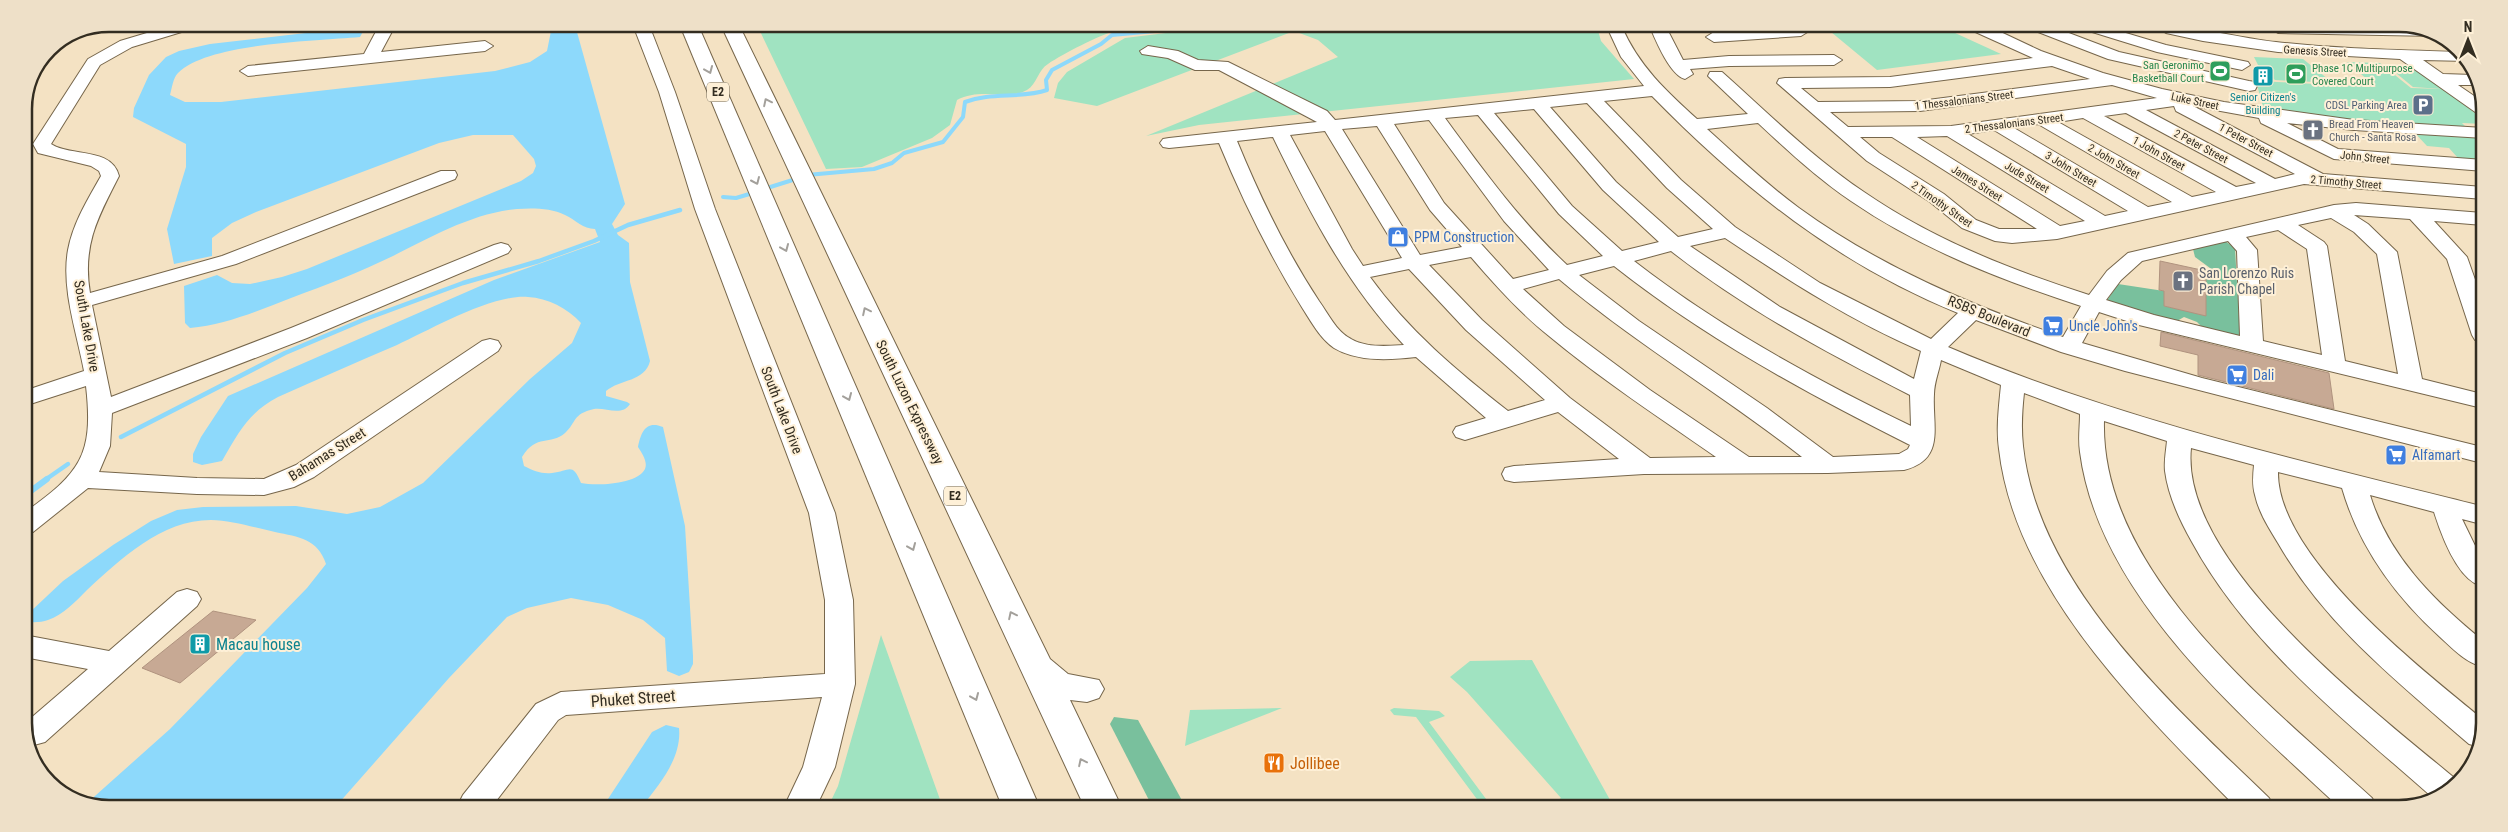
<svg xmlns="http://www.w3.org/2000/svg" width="2508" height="832" viewBox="0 0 2508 832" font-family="'Roboto Condensed',sans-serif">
<rect width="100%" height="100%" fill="#f4e2c3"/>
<g fill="#a0e3c1">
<path d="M757 25 1162 26C1147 29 1131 26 1117 30 1098 36 1064 53 1048 64 1038 70 1037 84 1027 90 1008 101 981 87 957 100L950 125 932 138 862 167 826 169Z"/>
<path d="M1189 26 1597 27 1601 41 1634 79 1199 125 1146 136 1338 57 1318 40 1294 31 1097 106 1054 98 1058 83 1067 72 1125 38 1174 32Z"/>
<path d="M1825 27H1942L2001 54 1877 70Z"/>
<path d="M2254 57 2303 59 2333 83 2275 80 2258 65Z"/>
<path d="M2347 62 2380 63 2411 88 2444 89 2484 120V124L2462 123 2467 128 2367 123 2264 110 2263 107 2256 81 2376 87Z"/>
<path d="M2385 64 2413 66 2442 89 2413 87Z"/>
<path d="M2414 132 2484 138V163L2458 158 2449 148 2427 146Z"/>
<path d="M881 635 942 805H829L838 786Z"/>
<path d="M1532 660 1614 807H1552L1550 805 1561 798 1467 692 1450 677 1470 661Z"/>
<path d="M1282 708 1185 746 1190 710Z"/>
<path d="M1394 708 1439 711 1445 716 1429 722 1492 807 1482 806 1416 717 1394 715 1390 710Z"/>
</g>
<g fill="#79c09d">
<path d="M2225 241 2235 248 2240 336 2204 329 2197 322 2184 317 2177 321 2106 302 2118 284 2164 291V306L2206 315V271L2210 268 2195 257 2192 245Z"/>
<path d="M1114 717 1138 720 1185 806H1152L1110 724Z"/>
</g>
<g fill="#8dd9fb">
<path d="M405 24H478L402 32Z"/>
<path d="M544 25H575L625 204 612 224 618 235 629 243 630 282 650 361C645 382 620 379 606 391V396L627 402 630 404C622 417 605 407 594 409 572 414 577 422 565 433 550 446 537 433 522 457L524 466C534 471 541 474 552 473 569 472 572 461 581 483 595 486 637 485 645 469 648 462 642 453 638 447 641 432 646 420 663 427L685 526 693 656V664L689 672 679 676 667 671 665 638 643 620 608 605 571 598 527 608 507 617 449 678 338 804H86L170 729 307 588 326 564C318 539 299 537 275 532 255 528 231 520 211 520 161 520 121 559 87 590 76 601 63 615 48 620 41 623 32 622 25 622L29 613 63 581 113 545 151 521 177 510 203 507 296 506 347 514 380 507 423 483 530 379 572 343 581 323C567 308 548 298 528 297 492 294 430 330 397 345 357 362 318 379 278 397 248 413 239 432 222 461L202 465 193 462V454L201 437 228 396 494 280 600 242 595 229C583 229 576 220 565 215 551 208 533 208 517 209 473 213 431 237 393 256 360 272 326 285 291 298 258 311 225 325 190 328L185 323 184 286 217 275 232 283 250 284 282 277 307 269 521 181 533 173 536 166 534 159 513 135H473L439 143 256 212 232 223 212 238V256L174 264 167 229 186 167V144L133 117 134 108 149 75 166 57 179 51 210 44 366 26 360 37C316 41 208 43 178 73 173 78 172 88 170 95L185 102H221L495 71 530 62 547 51 551 31Z"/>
<path d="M666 725 679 728C682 757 660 784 643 805H604L652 732Z"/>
</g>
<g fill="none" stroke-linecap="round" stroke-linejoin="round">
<g stroke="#8dd9fb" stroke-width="4">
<path d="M807 175 874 169 892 163 904 153 943 142 963 117 965 102C992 92 1020 99 1047 90L1046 80 1052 70 1101 44 1112 35 1166 30 1177 26"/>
<path d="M764 189 799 178"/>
<path d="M723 197 736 198 756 192"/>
</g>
<g stroke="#8dd9fb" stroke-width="4.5">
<path d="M121 437 285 353 363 320 463 283 539 261 594 241 628 225 680 210"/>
<path d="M45 480 68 464"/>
</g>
<path stroke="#8dd9fb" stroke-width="6" d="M24 496 47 479"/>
</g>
<g fill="#c7a994" stroke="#b0937f">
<path d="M2160 261 2206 271V316L2164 306V291L2159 290Z"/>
<path d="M2161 332 2329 373 2334 409 2198 375V355L2160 346Z"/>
<path d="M213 611 256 620 180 683 142 668Z"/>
</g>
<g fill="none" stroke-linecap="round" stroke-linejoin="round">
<g stroke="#76664b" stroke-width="2">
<g id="minor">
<path d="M177 24H201L198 27 132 47 100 65 51 144C71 157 112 147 119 176 98 217 82 245 90 293L222 256 441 171H455L457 175 455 179 236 264 92 305 111 397 291 328 494 245 501 243 508 245 511 249 508 253 307 338 112 413 110 446 99 472 197 478 264 479 296 465 482 341 490 339 498 341 501 346 498 351 314 477 294 487 264 495 197 494 88 488 33 532 24 535V513C80 473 94 456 86 386L24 406V391L84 371C77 333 61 289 68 250 73 223 88 199 101 176L99 171 91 166 38 153 33 144 88 59 120 41Z"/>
<path d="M380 24H396L381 52 485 41 493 46 485 51 248 76 240 71 248 66 364 54Z"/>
<path d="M633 25H649L675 92 715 209 835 513 853 600 855 684 835 767 817 805H785L803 767 822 697 566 715 558 720 493 805H458L463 795 536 704 561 692 825 674V600L809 513 695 209 659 92Z"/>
<path d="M1607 27H1622C1638 65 1667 92 1697 119L1748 114 1708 76 1710 72H1722C1768 113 1812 157 1864 192 1932 239 2011 270 2089 295L2107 271 2128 253 2334 205 2356 203 2483 213V225L2434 221 2467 257 2483 302 2482 341 2475 340 2472 335 2447 259 2410 219 2354 215 2368 224 2397 252 2422 379 2482 394V408L2139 325 2099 312 2082 343 2202 378 2482 447V463L2125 371 2061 352 1976 320 1948 347C2120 420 2301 461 2481 506V524L2462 519 2481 558V586C2457 579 2441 534 2434 512L2370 495C2388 555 2433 600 2481 639L2480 666C2464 661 2452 648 2440 637 2395 596 2359 547 2342 488L2278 472C2277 556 2419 667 2480 717V747L2469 744C2399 683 2325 625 2278 543 2269 528 2259 513 2255 495 2252 485 2253 475 2254 465L2191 448C2179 564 2377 713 2458 781L2451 791 2432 797C2345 720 2248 645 2192 542 2180 521 2168 495 2165 471 2164 461 2166 451 2167 441L2104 421C2100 573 2270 705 2372 798L2377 808H2340C2240 714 2099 596 2080 452 2078 439 2080 426 2080 414L2024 393C2022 411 2021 428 2023 446 2038 586 2174 706 2269 798L2274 808H2237C2143 712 2015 590 1999 449 1996 428 1999 406 2001 385L1941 360C1939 371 1934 383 1934 394 1932 427 1946 459 1904 470L1828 473 1644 474 1514 482 1505 480 1502 474 1505 468 1514 466 1619 459 1558 412 1465 440 1456 437 1453 432 1456 427 1486 418 1416 357C1390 360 1357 362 1334 348 1320 338 1312 323 1303 309 1270 256 1243 201 1219 143L1169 148 1163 147 1160 143 1163 139 1169 138 1317 122 1219 70H1195L1168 58 1142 54 1140 51 1148 46 1178 51 1198 60 1228 62 1327 111 1335 120 1644 86 1621 57ZM1652 96C1741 187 1839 265 1958 313L1931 339 1820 283 1735 227 1681 180 1604 101ZM1587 103 1667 188 1713 229 1678 237 1616 182 1550 107ZM1534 109 1603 190 1659 242 1622 251 1572 206 1494 113ZM1478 115 1559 214 1603 256 1567 265C1520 221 1483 170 1445 118ZM1429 120 1504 221 1549 270 1513 279 1444 203 1394 124ZM1758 123C1787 150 1817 178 1851 201 1921 249 2001 280 2081 306L2063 337C1970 305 1879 266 1799 208 1766 184 1737 156 1707 129ZM1377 126 1430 210 1462 247 1420 255 1342 129ZM1325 131 1402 258 1363 266 1352 249 1290 135ZM1273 137C1309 211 1346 284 1404 345 1387 346 1367 348 1351 339 1336 331 1329 315 1319 301 1286 251 1260 197 1237 141ZM2331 218 2354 232 2377 254 2398 374 2345 361 2327 246 2324 242 2298 225ZM2278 230 2307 249 2322 355 2263 341 2257 250 2246 237ZM1725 238C1788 280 1851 321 1921 351L1914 379 1780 307 1690 246ZM2228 241 2237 251 2240 336 2154 315 2106 300 2121 280 2142 261ZM1671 251C1745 309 1827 353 1910 395L1911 426C1814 379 1719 327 1634 261ZM1471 257C1495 285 1520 313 1549 336 1602 380 1660 418 1716 457L1650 458 1570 398 1482 320 1429 265ZM1614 266C1705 338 1806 393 1910 445L1908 449 1899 454 1833 457 1767 408 1639 321 1579 275ZM1409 269 1466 330 1545 400 1508 411C1457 371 1408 330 1370 277ZM1559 279C1636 344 1723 395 1802 457H1749L1650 390 1564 326 1523 289Z"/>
<path d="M1650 27H1666L1683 60 1729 56 1834 55 1842 60 1834 65 1729 66 1690 69 1693 74 1685 79C1670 75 1656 41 1650 27Z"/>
<path d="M1792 27H1804L1809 31 1801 36 1714 42 1706 37 1714 32Z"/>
<path d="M1968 27H1990L2041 51 2103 73 2162 89 2224 102 2354 120 2484 128V138L2354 130 2287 123 2338 149 2484 160V171L2334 159 2261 123 2259 118 2193 106 2323 174 2483 187V199L2304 184 2057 239 2012 243 1995 241 1962 228 1930 202 1867 161 1777 83 1779 79 1785 78 1890 77 2033 58 1971 30ZM2052 66 2090 79 1920 101 1818 102 1801 88 1890 87ZM2112 85 2157 98 1951 126 1848 127 1830 112 1920 111ZM2174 106 2176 111 2295 174 2275 179 2146 110ZM2126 113 2256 183 2236 187 2104 116ZM2083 118 2216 192 2192 197 2058 122ZM2038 124 2172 202 2148 207 2014 128ZM1994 130 2128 211 2105 216 1968 134ZM1947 136 2085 221 2060 226 1917 137ZM1860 137H1892L2037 229H1999L1976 220 1944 194 1879 153Z"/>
<path d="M2031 27H2053L2119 52 2249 81 2255 82 2257 86 2255 90 2249 91 2108 59 2033 30Z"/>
<path d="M2086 28H2109L2166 45 2248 62 2250 65 2242 70 2157 52 2089 31Z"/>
<path d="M2158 28C2197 25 2237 38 2276 42 2337 49 2398 50 2459 52L2468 61 2423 60 2443 74 2473 75 2477 85H2458L2483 102 2484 115 2478 114 2400 59 2278 52 2203 41 2166 33Z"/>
<path d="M2270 28H2426L2437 36 2278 33Z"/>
<path d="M187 589 197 592 201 599 197 606 45 742 34 745 30 744 24 724 88 669 24 657V635L109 651 177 592Z"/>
</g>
</g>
<g stroke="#76664b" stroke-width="2">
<g id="highway">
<path d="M680 25H698L1039 806H1002Z"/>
<path d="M721 25H739L1050 659 1068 674 1099 680 1104 689 1099 698 1087 702 1070 700 1121 806H1084Z"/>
</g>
</g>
<use href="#minor" fill="#fff" fill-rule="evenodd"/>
<use href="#highway" fill="#fff" fill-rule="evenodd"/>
</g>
<defs><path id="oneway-chevron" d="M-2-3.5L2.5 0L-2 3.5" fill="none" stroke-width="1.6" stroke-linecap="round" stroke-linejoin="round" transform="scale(1.25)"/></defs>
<g stroke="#a3a09b">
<use href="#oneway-chevron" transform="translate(709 70) rotate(67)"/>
<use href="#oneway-chevron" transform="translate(767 102) rotate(-116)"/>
<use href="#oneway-chevron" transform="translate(756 181) rotate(66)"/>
<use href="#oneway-chevron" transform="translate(785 248) rotate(67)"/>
<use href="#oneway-chevron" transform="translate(866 311) rotate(-116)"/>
<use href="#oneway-chevron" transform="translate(848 397) rotate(67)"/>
<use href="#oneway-chevron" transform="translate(912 547) rotate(67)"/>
<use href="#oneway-chevron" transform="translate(1012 615) rotate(-116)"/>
<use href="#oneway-chevron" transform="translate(975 697) rotate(67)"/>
<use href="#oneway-chevron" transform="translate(1082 762) rotate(-116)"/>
</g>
<defs>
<g id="stadium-square" transform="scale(1.125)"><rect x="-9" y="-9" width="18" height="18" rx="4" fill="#2e9e5b" stroke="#fef0d7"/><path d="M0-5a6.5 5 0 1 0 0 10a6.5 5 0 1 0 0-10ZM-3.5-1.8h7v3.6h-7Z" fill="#fff"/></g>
<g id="building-square" transform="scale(1.125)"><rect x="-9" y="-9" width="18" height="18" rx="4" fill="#0f9aa8" stroke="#fef0d7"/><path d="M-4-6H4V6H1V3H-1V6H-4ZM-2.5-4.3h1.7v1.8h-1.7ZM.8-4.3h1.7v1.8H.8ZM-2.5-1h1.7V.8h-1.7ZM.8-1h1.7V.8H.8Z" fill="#fff"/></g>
<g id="parking-square" transform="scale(1.125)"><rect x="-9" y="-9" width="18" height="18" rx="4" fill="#5c6f8a" stroke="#fef0d7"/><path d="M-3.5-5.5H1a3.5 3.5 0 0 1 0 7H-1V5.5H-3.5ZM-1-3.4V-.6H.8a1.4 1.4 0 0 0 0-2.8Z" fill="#fff"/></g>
<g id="church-square" transform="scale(1.125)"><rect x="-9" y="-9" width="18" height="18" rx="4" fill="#6b7280" stroke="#fef0d7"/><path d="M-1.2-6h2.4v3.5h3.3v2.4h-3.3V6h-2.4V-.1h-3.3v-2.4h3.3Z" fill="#fff"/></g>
<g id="shop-square" transform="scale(1.125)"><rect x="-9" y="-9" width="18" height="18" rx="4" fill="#3f7fe0" stroke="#fef0d7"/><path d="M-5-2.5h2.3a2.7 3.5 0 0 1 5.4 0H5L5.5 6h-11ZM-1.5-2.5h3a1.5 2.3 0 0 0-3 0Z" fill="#fff"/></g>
<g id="supermarket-square" transform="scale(1.125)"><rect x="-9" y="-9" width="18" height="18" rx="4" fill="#3f7fe0" stroke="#fef0d7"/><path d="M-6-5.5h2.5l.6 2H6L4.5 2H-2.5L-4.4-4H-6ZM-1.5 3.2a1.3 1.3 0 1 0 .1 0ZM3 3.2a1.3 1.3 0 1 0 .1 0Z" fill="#fff"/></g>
<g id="restaurant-square" transform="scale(1.125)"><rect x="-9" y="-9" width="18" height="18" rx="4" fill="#e8710a" stroke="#fef0d7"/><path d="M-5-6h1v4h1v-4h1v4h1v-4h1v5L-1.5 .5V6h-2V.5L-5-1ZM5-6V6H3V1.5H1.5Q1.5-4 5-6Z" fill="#fff"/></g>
</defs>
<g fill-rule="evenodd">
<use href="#stadium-square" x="2220" y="71"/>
<use href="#stadium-square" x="2296" y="74"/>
<use href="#building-square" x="2263" y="76"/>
<use href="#parking-square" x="2423" y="105"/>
<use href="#church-square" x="2313" y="130"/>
<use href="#shop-square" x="1398" y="237"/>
<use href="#church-square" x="2183" y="281"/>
<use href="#supermarket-square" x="2053" y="326"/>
<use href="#supermarket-square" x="2237" y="375"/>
<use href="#supermarket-square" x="2396" y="455"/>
<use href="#building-square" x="200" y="644"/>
<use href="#restaurant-square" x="1274" y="763"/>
</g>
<g text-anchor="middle" stroke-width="4" stroke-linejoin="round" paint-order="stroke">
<g font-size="11" fill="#332d21" stroke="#fef0d7">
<text transform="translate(2315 51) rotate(3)" y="4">Genesis Street</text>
<text transform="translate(1964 100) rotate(-7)" y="4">1 Thessalonians Street</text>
<text transform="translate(2195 101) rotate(12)" y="4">Luke Street</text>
<text transform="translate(2014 123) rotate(-7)" y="4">2 Thessalonians Street</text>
<text transform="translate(2246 140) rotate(28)" y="4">1 Peter Street</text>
<text transform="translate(2201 146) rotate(28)" y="4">2 Peter Street</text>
<text transform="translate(2159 153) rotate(29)" y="4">1 John Street</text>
<text transform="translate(2365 157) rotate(6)" y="4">John Street</text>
<text transform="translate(2114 161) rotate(30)" y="4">2 John Street</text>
<text transform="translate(2071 169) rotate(31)" y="4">3 John Street</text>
<text transform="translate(2027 177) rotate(31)" y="4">Jude Street</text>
<text transform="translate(2346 182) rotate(5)" y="4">2 Timothy Street</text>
<text transform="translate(1977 183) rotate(32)" y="4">James Street</text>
<text transform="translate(1942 204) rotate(35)" y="4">2 Timothy Street</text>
</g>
<g font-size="11" fill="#27864d" stroke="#fef0d7" text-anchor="end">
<text x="2204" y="69">San Geronimo<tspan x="2204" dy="13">Basketball Court</tspan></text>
<text x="2312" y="72" text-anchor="start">Phase 1C Multipurpose<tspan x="2312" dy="13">Covered Court</tspan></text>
</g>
<g font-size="11" fill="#0d838f" stroke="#fef0d7">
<text x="2263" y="101">Senior Citizen's<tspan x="2263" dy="13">Building</tspan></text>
</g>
<g font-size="11" fill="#4e5e75" stroke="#fef0d7" text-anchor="end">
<text x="2407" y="109">CDSL Parking Area</text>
</g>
<g font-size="11" fill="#5b616d" stroke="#fef0d7" text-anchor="start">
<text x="2329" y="128">Bread From Heaven<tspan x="2329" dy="13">Church - Santa Rosa</tspan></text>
</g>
<g fill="#fef0d7" stroke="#706858" stroke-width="1">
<rect x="707" y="82.5" width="22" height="19" rx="4"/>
<rect x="944" y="486.5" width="22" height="19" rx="4"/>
</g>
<g font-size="12" font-weight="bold" fill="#332d21">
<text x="718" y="96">E2</text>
<text x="955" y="500">E2</text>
</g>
<g font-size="14" fill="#366cbe" stroke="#fef0d7" text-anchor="start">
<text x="1414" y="242">PPM Construction</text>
<text x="2069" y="331">Uncle John's</text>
<text x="2253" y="380">Dali</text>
<text x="2412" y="460">Alfamart</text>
</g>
<g font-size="14" fill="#5b616d" stroke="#fef0d7" text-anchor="start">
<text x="2199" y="278">San Lorenzo Ruis<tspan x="2199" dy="16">Parish Chapel</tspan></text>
</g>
<g font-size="14" fill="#332d21" stroke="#fef0d7">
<text transform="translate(1989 316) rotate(22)" y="5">RSBS Boulevard</text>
<text transform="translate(87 326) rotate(80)" y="5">South Lake Drive</text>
<text transform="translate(910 402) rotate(64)" y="5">South Luzon Expressway</text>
<text transform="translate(782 410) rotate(69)" y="5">South Lake Drive</text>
<text transform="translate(327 454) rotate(-32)" y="5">Bahamas Street</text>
</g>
<g font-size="16" fill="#0d838f" stroke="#fef0d7" text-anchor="start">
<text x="216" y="650">Macau house</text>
</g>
<g font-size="16" fill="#332d21" stroke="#fef0d7">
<text transform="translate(633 698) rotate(-4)" y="6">Phuket Street</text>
</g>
<g font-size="16" fill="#c56008" stroke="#fef0d7" text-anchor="start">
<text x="1290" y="769">Jollibee</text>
</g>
</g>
<path d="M0 0H2508V832H0ZM109 32H2399A77 77 0 0 1 2476 109V723A77 77 0 0 1 2399 800H109A77 77 0 0 1 32 723V109A77 77 0 0 1 109 32Z" fill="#eee0c8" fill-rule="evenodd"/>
<path fill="none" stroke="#332d21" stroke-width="2.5" d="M109 32H2399A77 77 0 0 1 2476 109V723A77 77 0 0 1 2399 800H109A77 77 0 0 1 32 723V109A77 77 0 0 1 109 32Z"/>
<g transform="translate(2468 40)" stroke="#fef0d7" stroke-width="4" paint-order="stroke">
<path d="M0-4L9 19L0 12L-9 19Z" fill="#332d21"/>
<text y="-8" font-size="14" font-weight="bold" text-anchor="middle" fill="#332d21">N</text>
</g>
</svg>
